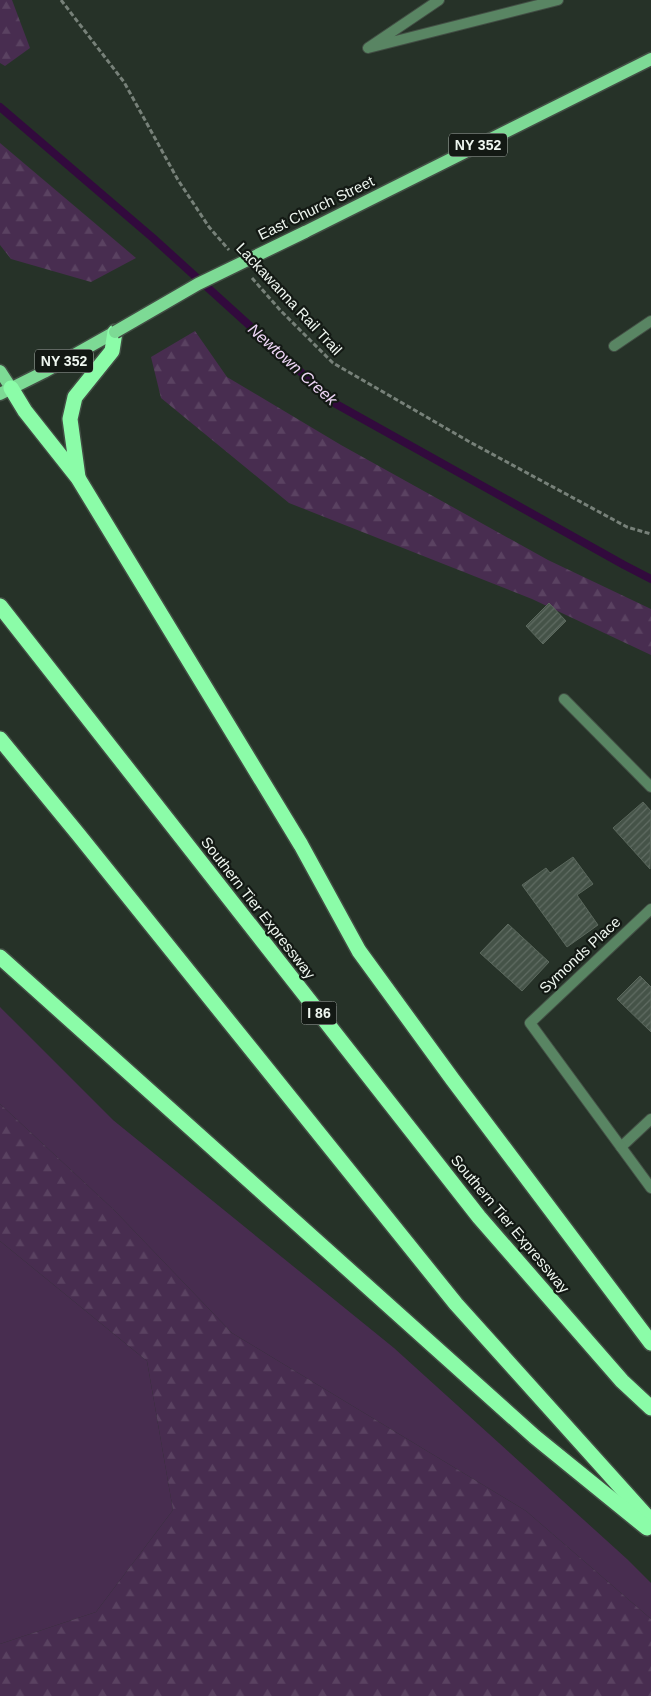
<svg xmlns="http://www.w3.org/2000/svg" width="651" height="1696" viewBox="0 0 651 1696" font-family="Helvetica,sans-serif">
<defs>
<pattern id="forest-firs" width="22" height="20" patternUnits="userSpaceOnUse" patternTransform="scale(1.25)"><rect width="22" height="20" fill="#482d50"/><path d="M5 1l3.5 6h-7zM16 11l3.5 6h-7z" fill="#5a4261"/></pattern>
<pattern id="building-hatch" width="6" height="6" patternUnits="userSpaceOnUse" patternTransform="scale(1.25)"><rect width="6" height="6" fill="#455348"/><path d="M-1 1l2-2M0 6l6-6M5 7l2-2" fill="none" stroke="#606c63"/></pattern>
</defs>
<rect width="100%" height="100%" fill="#263228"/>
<g fill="#482d50">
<path d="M0 1007 113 1120 394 1348 627 1559 651 1583V1619L526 1511 232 1333 114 1210 0 1104Z"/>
<path d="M0 1241 147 1361 173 1510 96 1612 0 1644Z"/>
</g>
<g fill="url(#forest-firs)">
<path d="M0 0H12L30 48 5 66 0 63Z"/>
<path d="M0 143 136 258 91 282 11 259 0 245Z"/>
<path d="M195 331 227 377 341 445 548 560 651 609V655L532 599 289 503 161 398 151 357Z"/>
<path d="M0 1104 114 1210 232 1333 526 1511 651 1619V1696H0V1644L96 1612 173 1510 147 1361 0 1241Z"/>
</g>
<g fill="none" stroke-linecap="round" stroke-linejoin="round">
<path stroke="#320a3d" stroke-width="8" d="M0 107 153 238 336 404 624 565 651 579"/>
</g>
<g fill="url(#building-hatch)" stroke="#5b685d">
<path d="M549 603 566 621 543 644 526 626Z"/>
<path d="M643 802 651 811 650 869 613 828Z"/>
<path d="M573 857 593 884 577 895 598 925 567 947 522 885 546 868 550 873Z"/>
<path d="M508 924 549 962 522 991 480 953Z"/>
<path d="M640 976 651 987V1032L617 999Z"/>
</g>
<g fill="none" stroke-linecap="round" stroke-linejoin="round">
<g stroke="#424e44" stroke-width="12">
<g id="service">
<path d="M439 0 368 48 558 0"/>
<path d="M614 346 651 321"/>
<path d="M621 1147 651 1119"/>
</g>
</g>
<g stroke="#424e44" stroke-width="12">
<g id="minor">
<path d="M564 699 651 787"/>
<path d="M651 909 530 1023 651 1188"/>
</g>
</g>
<g stroke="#424e44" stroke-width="15">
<g id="primary">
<path d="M305 232 651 59"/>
<path d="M0 371 11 388"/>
<path d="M0 394 44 372 115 332"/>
</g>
</g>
<g stroke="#424e44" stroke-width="18">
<g id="motorway">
<path d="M11 388 25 411 78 478 301 845 359 951 453 1080 651 1343"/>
<path d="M78 477 70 419 75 397 112 351 115 332"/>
<path d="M0 606 479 1217 622 1381 651 1408"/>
<path d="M0 739 78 834 456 1304 651 1521"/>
<path d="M0 957 535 1437 647 1528"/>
</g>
</g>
<g stroke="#778179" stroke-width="3" stroke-dasharray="5 2.5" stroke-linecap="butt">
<path d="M61 0 124 82 178 180 209 227 229 250"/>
<path d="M252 278 281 311 333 363 468 441 627 527 651 534"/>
</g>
<use href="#service" stroke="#598563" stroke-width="10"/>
<use href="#minor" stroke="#598563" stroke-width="10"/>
<use href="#primary" stroke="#7dda95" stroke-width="12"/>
<use href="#motorway" stroke="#8bfca8" stroke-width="15"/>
<g stroke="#424e44" stroke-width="15" stroke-linecap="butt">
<path id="primary-bridge" d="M115 332 198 284 305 232"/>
</g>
<use href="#primary-bridge" stroke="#7dda95" stroke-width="12"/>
</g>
<g text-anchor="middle" stroke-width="4.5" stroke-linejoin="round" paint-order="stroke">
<g fill="#131914" stroke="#adb4ae" stroke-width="1">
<rect x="449" y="133.5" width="58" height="23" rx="4"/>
<rect x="35" y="349.5" width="58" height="23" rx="4"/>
<rect x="301.5" y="1001.5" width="35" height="23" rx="4"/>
</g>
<g font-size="14" font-weight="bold" fill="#eff7f0">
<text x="478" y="150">NY 352</text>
<text x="64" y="366">NY 352</text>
<text x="319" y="1018">I 86</text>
</g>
<g font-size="15" fill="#eff7f0" stroke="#131914">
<text transform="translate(316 208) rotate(-26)" y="5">East Church Street</text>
<text transform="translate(289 299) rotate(47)" y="5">Lackawanna Rail Trail</text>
<text transform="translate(258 908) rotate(52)" y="5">Southern Tier Expressway</text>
<text transform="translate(580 955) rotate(-43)" y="5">Symonds Place</text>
<text transform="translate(510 1224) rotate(50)" y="5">Southern Tier Expressway</text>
</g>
<g font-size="16" font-style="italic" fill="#eed6f6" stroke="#131914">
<text transform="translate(293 364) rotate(42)" y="6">Newtown Creek</text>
</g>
</g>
</svg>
